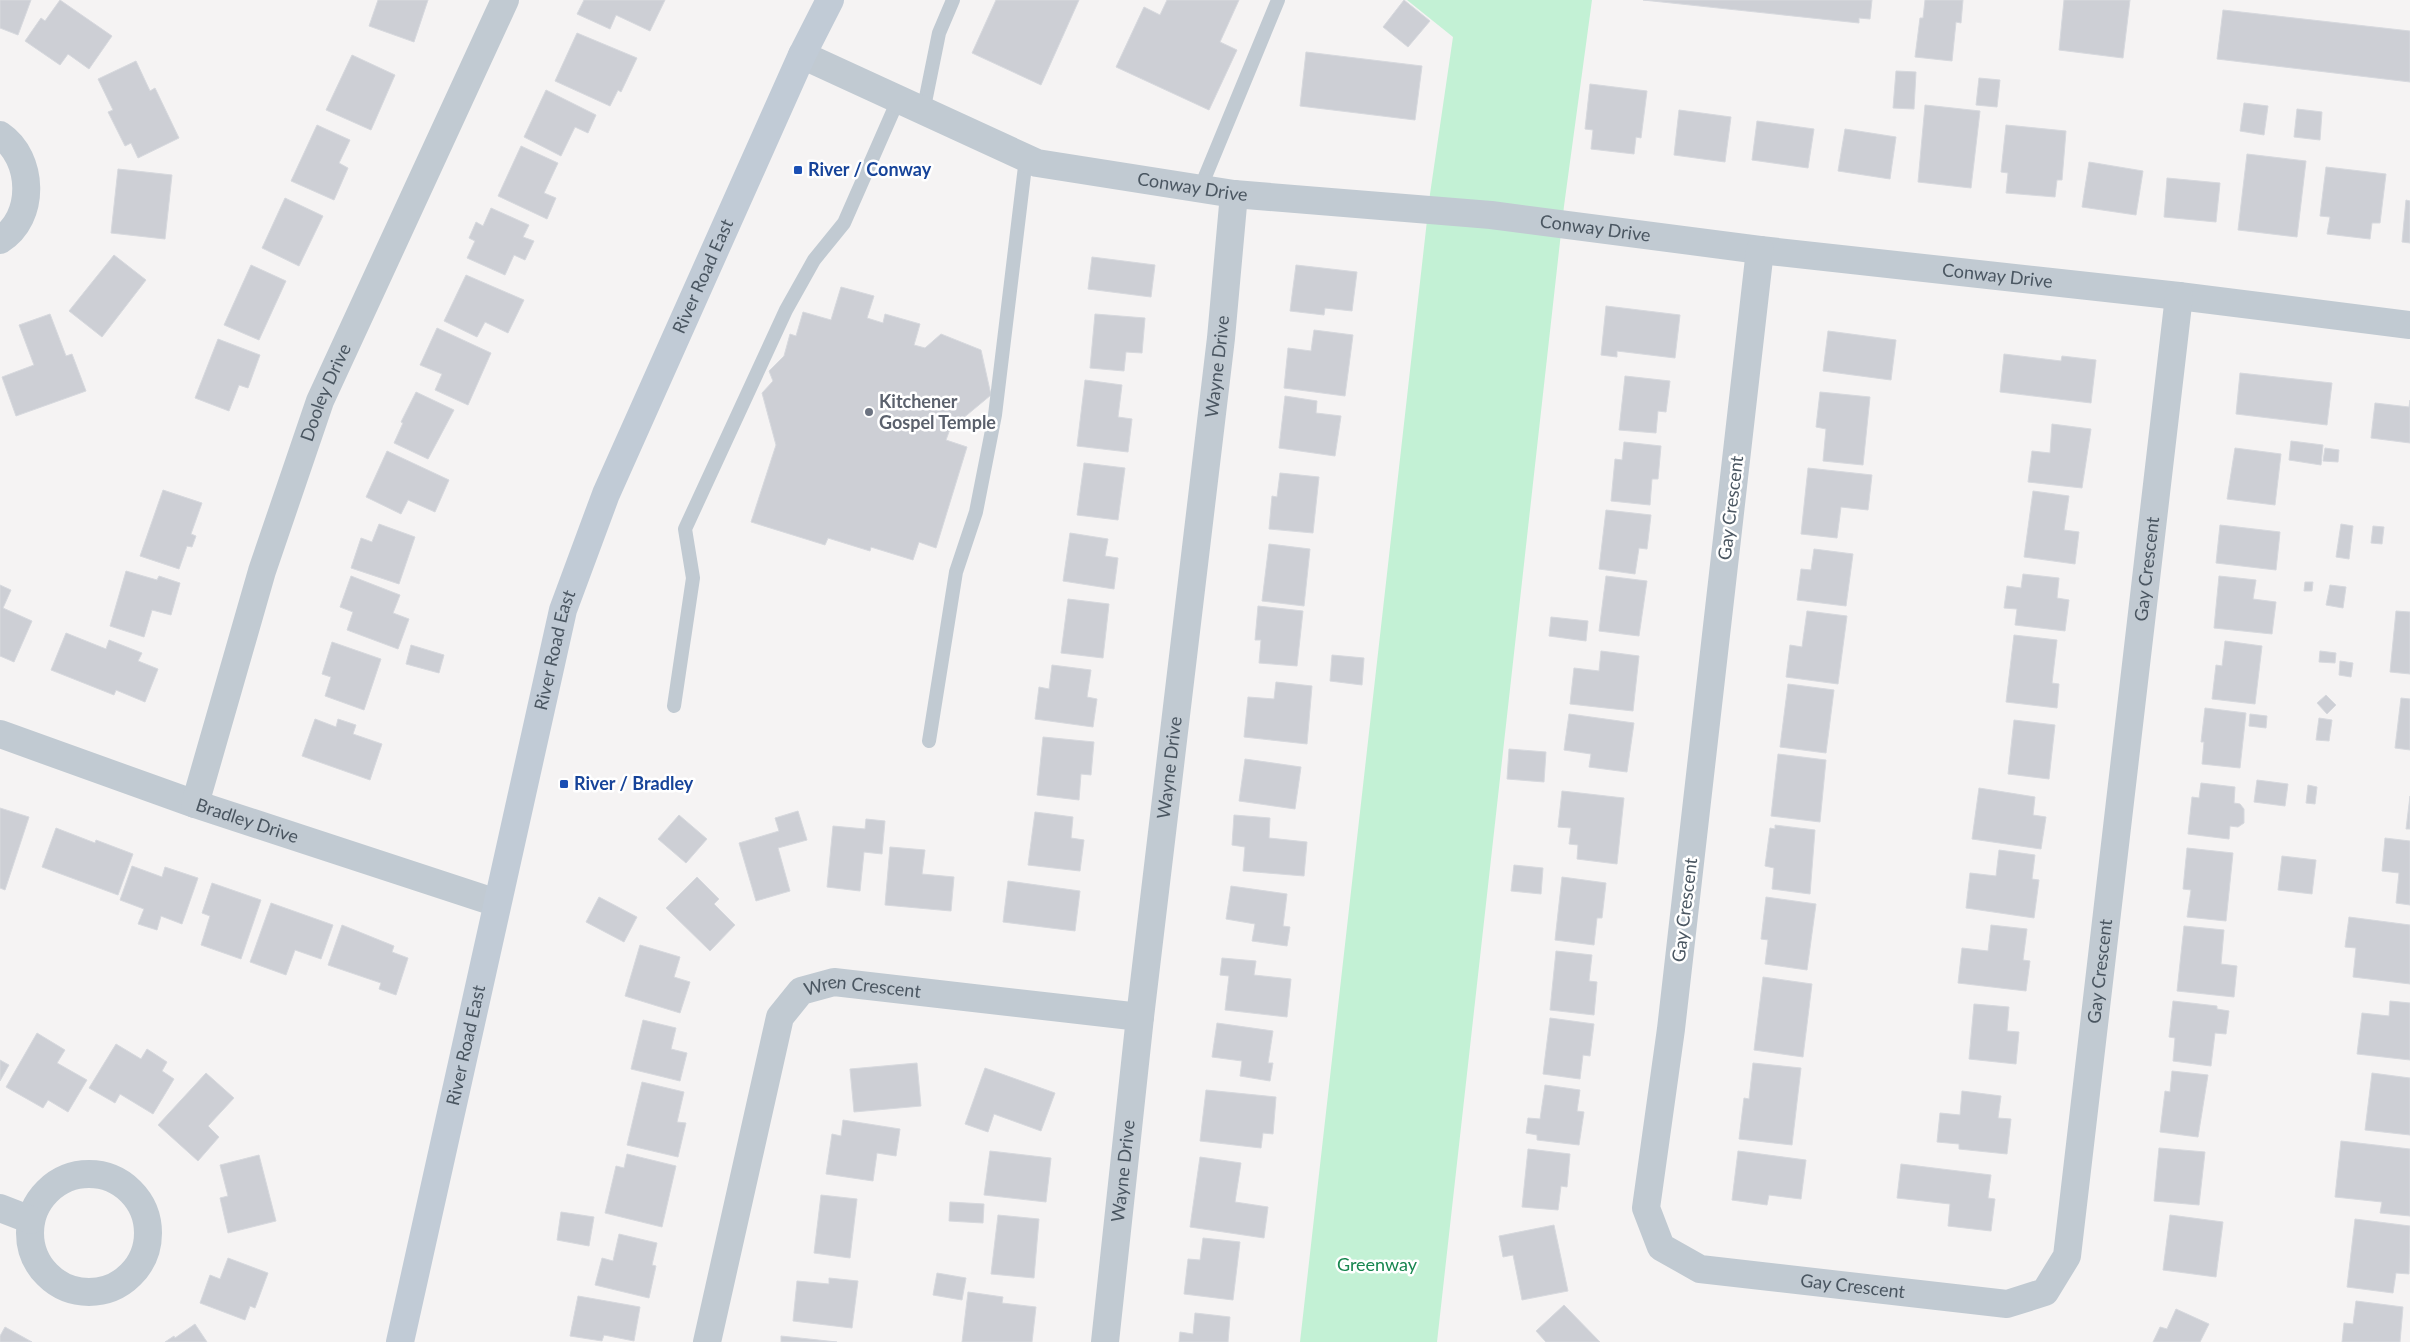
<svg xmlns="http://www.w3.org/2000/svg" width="2410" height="1342" viewBox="0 0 2410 1342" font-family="Lato,sans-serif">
<rect width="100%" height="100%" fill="#f5f3f3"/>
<path fill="#c3f1d5" d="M1407 0H1592L1564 206 1437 1342H1300L1430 194 1453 37Z"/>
<g fill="#cdcfd5" stroke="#d7d9de">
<path d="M0 0H31L18 35 0 28Z"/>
<path d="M60 0 112 36 89 69 68 54 60 65 25 41 41 18 45 21Z"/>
<path d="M378 0H428L414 42 369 26Z"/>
<path d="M584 0H665L650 31 616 15 610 29 577 14Z"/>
<path d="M996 0H1079L1041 85 972 53Z"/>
<path d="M1167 0H1239L1220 42 1237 50 1209 110 1116 67 1144 7 1160 15Z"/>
<path d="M1404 0 1430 21 1408 47 1383 27Z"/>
<path d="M1643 0H1872L1870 19 1859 18V23Z"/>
<path d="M1925 0H1963L1961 23 1956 22 1952 61 1915 57 1920 18H1923Z"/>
<path d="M2064 0H2130L2123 58 2059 50Z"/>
<path d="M2223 10 2410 31V82L2217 59Z"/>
<path d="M577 33 637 58 621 92 618 90 610 106 555 81Z"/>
<path d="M1306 52 1422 66 1415 120 1300 106Z"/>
<path d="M352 55 395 75 371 130 326 110Z"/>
<path d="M136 61 150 91 155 88 179 138 138 158 131 143 125 146 108 112 113 110 98 79Z"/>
<path d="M1896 71 1916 72 1914 109 1893 108Z"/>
<path d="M1979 78 2000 80 1997 107 1976 105Z"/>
<path d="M1590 84 1647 91 1641 138 1636 137 1634 154 1591 149 1593 130 1585 129Z"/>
<path d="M546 90 596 115 588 133 575 127 561 156 524 137Z"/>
<path d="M2244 103 2268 106 2264 135 2240 131Z"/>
<path d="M1925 105 1980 111 1971 188 1918 182Z"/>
<path d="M2297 109 2322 112 2320 140 2294 137Z"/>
<path d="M1679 110 1731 117 1725 162 1674 155Z"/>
<path d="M1757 121 1814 129 1808 168 1752 160Z"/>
<path d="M317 125 350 140 339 163 348 168 334 200 291 181Z"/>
<path d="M2006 125 2066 131 2062 180H2057L2055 197 2006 193 2008 173 2001 172Z"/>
<path d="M1845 129 1896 137 1890 179 1838 171Z"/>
<path d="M521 146 558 163 544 193 556 198 547 219 498 196Z"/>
<path d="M2247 154 2306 161 2297 237 2238 230Z"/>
<path d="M2089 162 2143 171 2136 215 2082 207Z"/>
<path d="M2326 167 2386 174 2380 223H2372L2370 239 2327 234 2330 217 2320 216Z"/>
<path d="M118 169 172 175 165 239 111 233Z"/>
<path d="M2167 178 2220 183 2216 222 2164 217Z"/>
<path d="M285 198 323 216 299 266 262 248Z"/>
<path d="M2406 200 2410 201V243L2402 242Z"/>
<path d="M491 208 529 225 523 237 534 241 525 260 514 255 505 275 467 258 475 241 469 238 476 222 483 226Z"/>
<path d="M114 255 146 280 102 337 69 311Z"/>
<path d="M1092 257 1155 265 1151 297 1088 289Z"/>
<path d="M251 265 286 281 259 340 224 325Z"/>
<path d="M1296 265 1357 272 1352 311 1325 308 1324 315 1290 311Z"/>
<path d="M466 275 524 300 508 333 485 322 477 337 444 321Z"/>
<path d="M841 287 874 296 867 318 883 323 885 314 920 324 914 345 925 348 941 334 981 350 991 395 950 429 946 440 967 447 936 548 919 542 913 560 871 547 870 551 828 538 825 545 751 522 776 445 762 393 773 381 769 371 784 356 790 334 796 336 803 312 831 320Z"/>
<path d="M1606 306 1680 315 1675 358 1617 351V357L1601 355Z"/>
<path d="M50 314 66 356 72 354 86 391 16 416 2 377 34 365 19 325Z"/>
<path d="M1095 314 1145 318 1142 353 1126 352 1124 371 1090 368Z"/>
<path d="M437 328 491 353 468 405 435 390 442 374 420 365Z"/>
<path d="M1314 330 1353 335 1345 396 1284 388 1288 348 1311 351Z"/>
<path d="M1828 331 1896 340 1891 380 1823 371Z"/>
<path d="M218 339 260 355 248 388 239 385 229 411 195 398Z"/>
<path d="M2004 354 2061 361 2062 356 2096 360 2091 403 2000 392Z"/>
<path d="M2240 373 2332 383 2327 425 2236 414Z"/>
<path d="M1625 376 1670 381 1666 412 1658 411 1656 433 1619 430Z"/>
<path d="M1085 380 1122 385 1118 417 1132 419 1128 452 1077 446Z"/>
<path d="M416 392 454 410 428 459 394 443 403 423 401 422Z"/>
<path d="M1820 392 1870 397 1863 465 1823 461 1826 429 1816 427Z"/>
<path d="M1285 396 1317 401 1316 413 1341 416 1335 456 1279 448Z"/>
<path d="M2410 400V443L2371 438 2375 403 2409 407Z"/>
<path d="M2052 424 2091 429 2082 488 2028 482 2032 451 2050 453Z"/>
<path d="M2291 441 2323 445 2321 465 2289 460Z"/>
<path d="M1624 442 1661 446 1658 479H1652L1650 505 1611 501 1615 459 1622 460Z"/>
<path d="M2235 448 2281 454 2275 505 2227 499Z"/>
<path d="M2325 448 2339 450 2338 462 2323 461Z"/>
<path d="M387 451 449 480 435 512 408 500 401 514 366 497Z"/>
<path d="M1084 463 1125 468 1118 520 1077 515Z"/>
<path d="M1808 468 1872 475 1868 510 1841 507 1837 538 1801 534Z"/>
<path d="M1280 473 1319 477 1313 533 1269 529 1272 496 1277 497Z"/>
<path d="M163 490 202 503 191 534 196 536 192 547 187 546 179 569 140 556Z"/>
<path d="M2033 491 2069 496 2064 530 2079 532 2075 564 2024 557Z"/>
<path d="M1606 510 1651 515 1647 549 1639 548 1635 574 1599 569Z"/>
<path d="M379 524 415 537 399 584 351 568 361 538 372 542Z"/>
<path d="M2341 524 2353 526 2349 559 2336 557Z"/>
<path d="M2220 525 2280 532 2276 570 2216 563Z"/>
<path d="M2373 526 2384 527 2382 544 2371 543Z"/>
<path d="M1070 533 1108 539 1105 556 1118 558 1114 589 1063 581Z"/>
<path d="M1269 544 1310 549 1304 606 1262 601Z"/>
<path d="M1814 549 1853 554 1846 606 1797 600 1801 569 1811 570Z"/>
<path d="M126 571 157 580 159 576 180 583 171 615 152 610 144 637 110 626Z"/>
<path d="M2023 574 2059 578 2057 598 2069 600 2065 631 2015 625 2017 609 2004 608 2007 586 2021 588Z"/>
<path d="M351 576 400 595 393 613 409 619 398 649 347 630 353 612 340 607Z"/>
<path d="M1606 576 1647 581 1639 636 1599 631Z"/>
<path d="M2219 576 2256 580 2253 599 2276 602 2272 634 2214 628Z"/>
<path d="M2305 582H2313L2312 591H2304Z"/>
<path d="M0 585 11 590 3 608 32 621 14 662 0 656Z"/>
<path d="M2330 585 2346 587 2343 608 2326 605Z"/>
<path d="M1068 599 1109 604 1103 658 1061 653Z"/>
<path d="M1258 606 1303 611 1297 666 1259 663 1261 640H1255Z"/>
<path d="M1807 611 1847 616 1838 684 1786 677 1790 645 1802 647Z"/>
<path d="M2396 611 2410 612V674L2390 672Z"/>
<path d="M1551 617 1588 621 1586 641 1549 636Z"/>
<path d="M66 633 106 649 109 640 142 653 138 661 158 669 145 702 116 690 114 695 51 670Z"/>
<path d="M2014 635 2057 640 2052 683 2059 684 2057 708 2006 702Z"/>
<path d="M2225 641 2262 646 2255 704 2212 699 2216 665 2222 666Z"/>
<path d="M332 642 381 659 364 710 325 696 331 677 322 674Z"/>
<path d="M411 645 444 655 439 673 406 664Z"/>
<path d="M1601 651 1639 656 1633 711 1570 704 1574 668 1599 671Z"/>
<path d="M2320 651 2336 653 2335 663 2319 662Z"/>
<path d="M1332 655 1364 658 1362 685 1330 681Z"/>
<path d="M2340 661 2353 663 2351 677 2339 675Z"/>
<path d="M1052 665 1091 670 1087 697 1097 699 1093 727 1035 719 1039 687 1049 689Z"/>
<path d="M1276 682 1312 686 1307 744 1244 737 1248 697 1274 699Z"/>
<path d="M1788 684 1834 690 1826 753 1780 747Z"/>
<path d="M2326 695 2336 705 2327 714 2317 703Z"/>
<path d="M2401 698 2410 699V750L2395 748Z"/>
<path d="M2205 708 2246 713 2240 768 2202 764 2204 742H2201Z"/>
<path d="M1569 714 1634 723 1627 772 1589 767 1591 754 1564 750Z"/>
<path d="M2250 714 2267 716 2266 728 2249 726Z"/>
<path d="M2319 718 2332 720 2329 741 2316 740Z"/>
<path d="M315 719 336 727 338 719 356 725 353 734 382 744 370 780 302 756Z"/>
<path d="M2014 720 2055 725 2049 779 2008 774Z"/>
<path d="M1043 737 1094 742 1091 775 1081 774 1079 800 1037 795Z"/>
<path d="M1509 749 1546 752 1544 782 1507 779Z"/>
<path d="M1778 754 1826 760 1820 822 1771 816Z"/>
<path d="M1245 759 1301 767 1295 809 1239 801Z"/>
<path d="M2257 780 2288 784 2285 806 2254 802Z"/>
<path d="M2201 783 2235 787 2234 803 2240 804 2244 809V823L2238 827 2230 826 2229 839 2188 834 2192 797 2199 798Z"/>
<path d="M2308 785 2317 787 2315 804 2306 803Z"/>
<path d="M1979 788 2035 797 2033 815 2046 817 2041 849 1972 839Z"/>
<path d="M1562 791 1624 798 1617 864 1577 859 1578 845 1569 844 1571 828 1558 827Z"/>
<path d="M2410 796V829H2406Z"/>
<path d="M0 808 29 817 5 890 0 888Z"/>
<path d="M798 811 807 840 778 848 790 891 756 901 739 843 779 831 775 818Z"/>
<path d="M1035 812 1073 817 1071 838 1084 840 1080 871 1028 865Z"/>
<path d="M679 815 707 839 686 863 658 839Z"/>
<path d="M1234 815 1270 818 1269 838 1307 842 1304 876 1243 871 1245 847 1232 845Z"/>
<path d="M866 819 885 821 882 854 864 852 860 891 827 887 833 826 865 829Z"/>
<path d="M1775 825 1815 830 1810 894 1772 889 1774 868 1765 866 1770 828 1775 829Z"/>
<path d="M56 828 95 843 96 840 133 854 118 895 42 867Z"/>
<path d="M2385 838 2410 841V905L2396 903 2399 873 2382 871Z"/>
<path d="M890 847 925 850 922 874 954 877 951 911 885 905Z"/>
<path d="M2187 848 2233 853 2226 921 2187 917 2191 890 2183 889Z"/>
<path d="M1999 850 2035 855 2032 879 2039 880 2034 918 1966 908 1970 873 1996 876Z"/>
<path d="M2282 856 2316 860 2312 894 2278 890Z"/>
<path d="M1514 865 1543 868 1541 894 1511 891Z"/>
<path d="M132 866 162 877 165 867 198 878 182 924 161 916 157 930 138 924 144 909 120 900Z"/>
<path d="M697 877 719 899 714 904 735 925 710 951 666 908Z"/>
<path d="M1562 877 1606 883 1602 918H1597L1594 945 1555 940Z"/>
<path d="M1008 881 1080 891 1075 931 1003 922Z"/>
<path d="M212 883 261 900 241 959 201 945 210 916 202 913Z"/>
<path d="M1231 886 1287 894 1283 926 1290 927 1287 946 1252 941 1255 924 1226 919Z"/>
<path d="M599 897 637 917 624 942 586 922Z"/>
<path d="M1766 897 1816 904 1807 970 1765 964 1768 940 1761 939Z"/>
<path d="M271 903 333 925 321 959 295 950 286 975 250 962Z"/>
<path d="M2349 917 2410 925V984L2353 977 2356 948 2345 947Z"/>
<path d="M342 925 394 946 392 952 408 958 396 995 379 989 381 983 328 965Z"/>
<path d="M1991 925 2027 929 2023 960 2030 961 2026 991 1958 983 1962 948 1988 951Z"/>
<path d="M2184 926 2224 930 2221 964 2237 966 2234 997 2177 991Z"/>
<path d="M640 945 680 957 674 977 690 982 680 1013 625 996Z"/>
<path d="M1556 951 1592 955 1589 981 1597 982 1594 1015 1550 1010Z"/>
<path d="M1222 958 1256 961 1254 975 1291 979 1287 1017 1225 1010 1229 976 1220 975Z"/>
<path d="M1763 977 1812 984 1803 1057 1754 1050Z"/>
<path d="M2173 1001 2217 1006V1009L2229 1011 2226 1034 2215 1033 2211 1066 2173 1061 2175 1038 2169 1037Z"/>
<path d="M2390 1001 2410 1003V1060L2357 1054 2362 1013 2389 1016Z"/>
<path d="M1974 1004 2009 1007 2007 1031 2019 1032 2016 1064 1969 1059Z"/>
<path d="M1550 1018 1594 1024 1590 1056 1583 1055 1580 1079 1543 1074Z"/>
<path d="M643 1020 676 1028 671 1049 687 1053 680 1081 631 1069Z"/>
<path d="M1217 1023 1273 1031 1268 1063H1273L1270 1081 1240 1076 1242 1061 1212 1057Z"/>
<path d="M37 1033 65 1050 57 1063 87 1080 68 1112 48 1100 43 1108 6 1087Z"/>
<path d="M116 1044 141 1059 147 1049 167 1062 162 1071 174 1079 153 1114 120 1094 115 1103 89 1088Z"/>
<path d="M0 1060 9 1065 0 1081Z"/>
<path d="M917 1063 921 1106 854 1112 850 1069Z"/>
<path d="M1753 1063 1801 1068 1792 1145 1739 1139 1744 1098 1749 1099Z"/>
<path d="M985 1068 1055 1093 1041 1131 994 1114 988 1132 965 1124Z"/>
<path d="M2172 1071 2208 1075 2198 1137 2160 1132 2165 1091 2170 1092Z"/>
<path d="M206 1073 234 1098 208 1126 219 1137 198 1161 158 1125Z"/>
<path d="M2372 1073 2410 1078V1135L2365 1130Z"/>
<path d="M642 1082 684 1092 677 1122 686 1123 678 1157 627 1145Z"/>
<path d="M1545 1085 1580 1090 1577 1111 1584 1112 1579 1145 1537 1140V1135L1526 1133 1528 1118 1540 1119Z"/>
<path d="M1206 1090 1276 1097 1273 1134 1263 1133 1261 1148 1200 1141Z"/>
<path d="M1962 1091 2001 1096 1998 1118 2011 1119 2007 1154 1959 1149V1144L1937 1142 1940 1113 1960 1115Z"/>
<path d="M843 1120 900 1129 896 1156 877 1153 873 1181 826 1174 832 1134 841 1136Z"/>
<path d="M2341 1141 2410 1149V1216L2380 1213 2382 1202 2335 1197Z"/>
<path d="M2159 1148 2205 1152 2199 1205 2154 1201Z"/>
<path d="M1528 1149 1570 1154 1567 1187 1561 1186 1558 1210 1522 1207Z"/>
<path d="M990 1151 1051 1158 1046 1202 984 1195Z"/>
<path d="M1738 1151 1806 1160 1801 1199 1769 1195 1767 1205 1732 1200Z"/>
<path d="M627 1154 676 1166 662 1227 605 1213 616 1166 624 1168Z"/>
<path d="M259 1155 276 1221 228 1233 220 1198 228 1196 220 1165Z"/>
<path d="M1200 1157 1241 1163 1235 1202 1268 1207 1264 1238 1190 1227Z"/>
<path d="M1901 1164 1991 1175 1988 1198 1995 1199 1991 1231 1948 1226 1950 1204 1897 1198Z"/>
<path d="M821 1195 857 1199 850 1258 814 1253Z"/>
<path d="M950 1202 984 1204 983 1223 949 1221Z"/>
<path d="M561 1212 594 1217 589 1246 557 1240Z"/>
<path d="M998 1215 1039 1219 1034 1278 991 1274Z"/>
<path d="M2170 1215 2223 1222 2216 1277 2163 1270Z"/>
<path d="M2355 1219 2410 1226 2409 1274 2396 1273 2393 1293 2347 1287Z"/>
<path d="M1554 1225 1568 1291 1522 1300 1513 1255 1503 1257 1499 1236Z"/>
<path d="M619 1234 657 1243 652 1265 656 1266 649 1298 595 1285 602 1258 613 1261Z"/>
<path d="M1203 1238 1240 1242 1233 1300 1184 1294 1188 1259 1200 1260Z"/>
<path d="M228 1258 268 1273 255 1308 250 1306 245 1320 200 1303 210 1275 220 1279Z"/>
<path d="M937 1273 966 1278 962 1300 933 1295Z"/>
<path d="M829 1278 858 1281 852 1328 793 1321 797 1281 829 1284Z"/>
<path d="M968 1292 1003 1297 1002 1303 1036 1307 1032 1342H962Z"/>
<path d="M578 1296 640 1307 634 1341 604 1335 602 1341 570 1336Z"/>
<path d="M2356 1301 2403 1307 2400 1342H2342L2344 1323 2353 1324Z"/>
<path d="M1564 1305 1600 1342H1546L1536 1331Z"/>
<path d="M2176 1309 2209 1324 2200 1342H2153L2160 1327 2167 1329Z"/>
<path d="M1195 1313 1230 1317 1228 1342H1179L1180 1332 1193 1334Z"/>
<path d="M195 1324 207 1342H165L174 1336 175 1338Z"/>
<path d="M5 1327 32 1342H0V1336Z"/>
<path d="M781 1336 837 1342H781Z"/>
</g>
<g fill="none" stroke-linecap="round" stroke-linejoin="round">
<g stroke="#c1cad2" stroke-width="14">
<path d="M923 112 939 33 953 0"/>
<path d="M1200 189 1278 0"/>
<path d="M674 706 693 578 685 529 786 310 814 260 844 223 898 100"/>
<path d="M929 741 956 572 976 512 995 415 1026 158"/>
</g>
<g stroke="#c1cad2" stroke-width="28">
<path id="s1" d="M802 55 1037 163 1234 194 1491 215 1760 250 2179 296 2410 325"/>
<path d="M0 135C34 158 36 218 0 240"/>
<path id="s2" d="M1760 250 1671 1029 1646 1208 1661 1247 1700 1269 2007 1304 2045 1292 2067 1256 2179 296"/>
<path id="s3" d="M0 734 195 804 497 903"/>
<path id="s4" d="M195 804 262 571 320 401 505 0"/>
<circle cx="89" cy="1233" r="59"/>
<path d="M0 1208 31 1220"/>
<path id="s5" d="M707 1342 780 1017 801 991 834 982 1140 1017"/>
<path id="s6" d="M1105 1342 1140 1017 1221 338 1234 194"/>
</g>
<path stroke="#c1cbd6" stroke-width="28" id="s7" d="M400 1342 563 610 606 494 802 55 830 0"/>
</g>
<g fill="#1a4fb4" stroke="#fff" stroke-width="2">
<rect x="793" y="165" width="10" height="10" rx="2.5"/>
<rect x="559" y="779" width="10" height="10" rx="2.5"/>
</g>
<circle fill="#6b7280" stroke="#fff" stroke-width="2" cx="869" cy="412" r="5"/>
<g text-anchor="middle" stroke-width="5" stroke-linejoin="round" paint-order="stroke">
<g font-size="18" font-weight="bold" fill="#164399" stroke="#fff" text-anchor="start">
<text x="808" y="176">River / Conway</text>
<text x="574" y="790">River / Bradley</text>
</g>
<g font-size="18" fill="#4a5661" stroke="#fff">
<text dy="6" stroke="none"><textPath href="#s1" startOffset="416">Conway Drive</textPath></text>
<text dy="6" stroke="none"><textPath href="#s1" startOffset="821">Conway Drive</textPath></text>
<text dy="6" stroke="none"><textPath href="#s7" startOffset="1112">River Road East</textPath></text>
<text dy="6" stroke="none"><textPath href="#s1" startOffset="1226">Conway Drive</textPath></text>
<text dy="6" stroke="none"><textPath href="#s6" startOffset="982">Wayne Drive</textPath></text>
<text dy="6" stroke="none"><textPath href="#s4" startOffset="432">Dooley Drive</textPath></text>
<text transform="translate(1731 508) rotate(-83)" y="6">Gay Crescent</text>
<text dy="6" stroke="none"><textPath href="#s2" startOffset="2134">Gay Crescent</textPath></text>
<text dy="6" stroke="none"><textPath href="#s7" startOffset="709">River Road East</textPath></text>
<text dy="6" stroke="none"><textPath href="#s6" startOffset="578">Wayne Drive</textPath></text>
<text dy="6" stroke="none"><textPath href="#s3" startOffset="262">Bradley Drive</textPath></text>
<text transform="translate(1685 910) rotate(-83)" y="6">Gay Crescent</text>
<text dy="6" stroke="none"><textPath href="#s2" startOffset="1729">Gay Crescent</textPath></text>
<text dy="6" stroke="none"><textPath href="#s5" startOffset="429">Wren Crescent</textPath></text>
<text dy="6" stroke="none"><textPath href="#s7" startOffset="304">River Road East</textPath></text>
<text dy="6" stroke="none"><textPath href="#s6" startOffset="172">Wayne Drive</textPath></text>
<text dy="6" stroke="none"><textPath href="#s2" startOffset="1205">Gay Crescent</textPath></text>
</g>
<g font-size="18" font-weight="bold" fill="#5b616d" stroke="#fff" text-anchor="start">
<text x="879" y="408">Kitchener<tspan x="879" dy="21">Gospel Temple</tspan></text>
</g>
<g font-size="18" fill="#17864f" stroke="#fff">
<text x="1377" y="1271">Greenway</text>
</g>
</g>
</svg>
